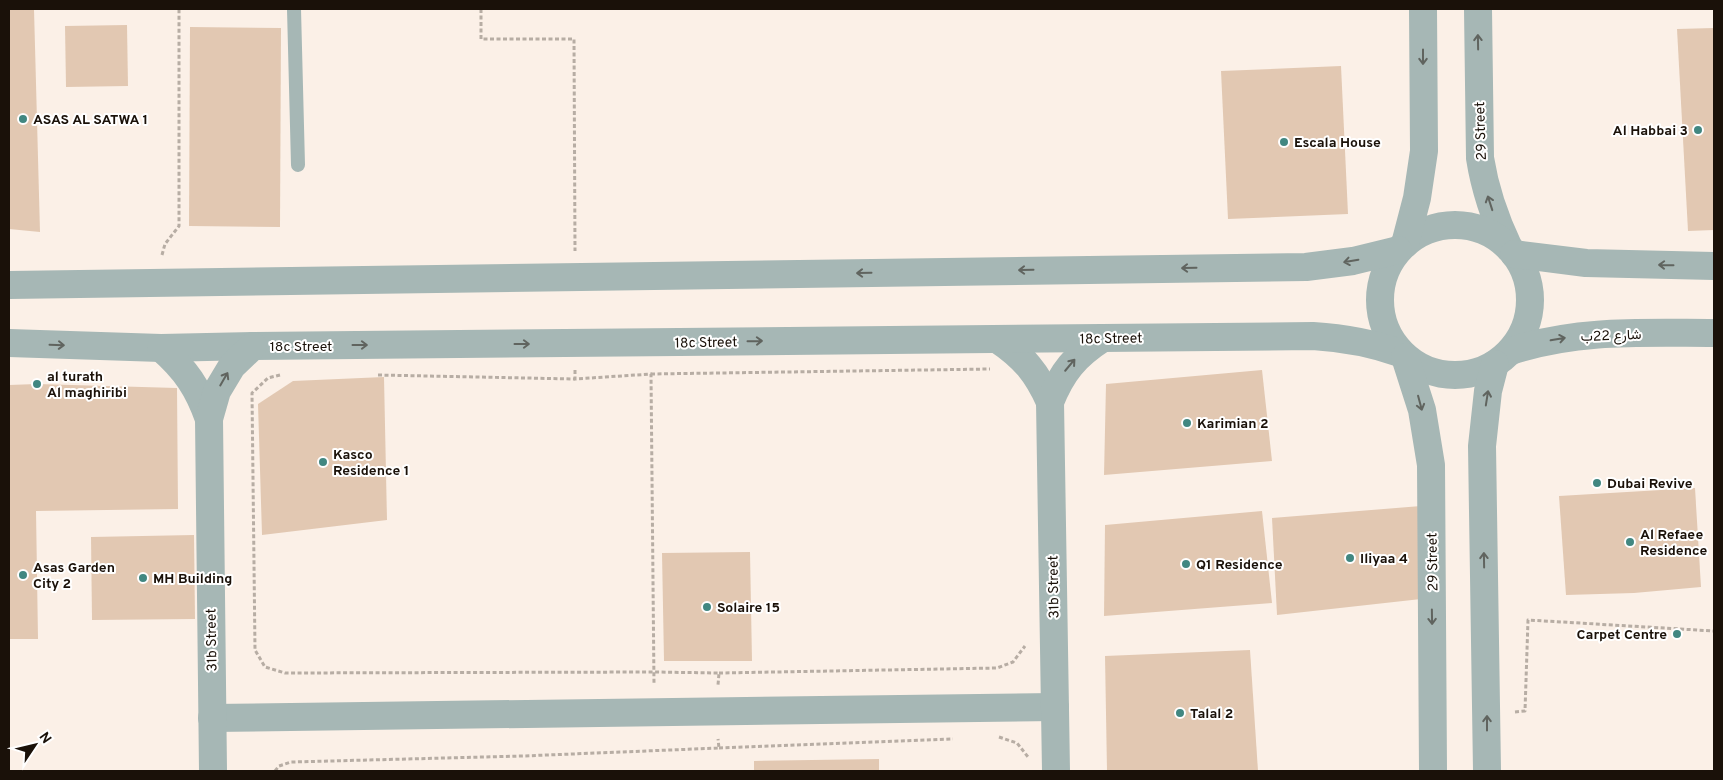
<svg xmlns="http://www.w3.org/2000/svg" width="1723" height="780" viewBox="0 0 1723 780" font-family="Overpass,Vazirmatn,sans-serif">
<rect width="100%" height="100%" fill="#fbf0e7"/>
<g fill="#e2c8b2">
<path d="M9 9H34L40 232 9 229Z"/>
<path d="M127 25 128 86 66 87 65 26Z"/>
<path d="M190 27 281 28 280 227 189 226Z"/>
<path d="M1714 28V230L1688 231 1677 29Z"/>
<path d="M1341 66 1348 214 1228 219 1221 71Z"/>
<path d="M1262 370 1272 461 1104 475 1106 384Z"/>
<path d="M384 377 387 520 262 535 258 404 293 381Z"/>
<path d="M37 384 177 388 178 509 36 511 38 639H9V385Z"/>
<path d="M1695 488 1701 587 1634 593 1566 595 1559 496Z"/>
<path d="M1421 506 1430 598 1277 615 1272 518Z"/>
<path d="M1262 511 1272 603 1104 616 1105 525Z"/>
<path d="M194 535 195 619 92 620 91 537Z"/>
<path d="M750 552 752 661H664L662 553Z"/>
<path d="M1250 650 1258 771H1107L1105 656Z"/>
<path d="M879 759V771H754V761Z"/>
</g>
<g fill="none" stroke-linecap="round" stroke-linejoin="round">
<g stroke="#b7ada4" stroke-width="3" stroke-dasharray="4 2.5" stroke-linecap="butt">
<path d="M481 9V39H574L575 251"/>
<path d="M162 255 165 244 179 226V9"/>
<path d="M575 370V379L651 374 654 684"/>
<path d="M651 374 990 369"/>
<path d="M280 375 268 378 252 393 255 650 265 667 285 673 654 672 719 673 718 685"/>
<path d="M378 375 575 379"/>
<path d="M719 673 997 668 1013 662 1025 646"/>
<path d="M1515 712 1525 711 1528 620 1714 631"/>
<path d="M999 737 1017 743 1028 757"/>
<path d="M719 748 953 739"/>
<path d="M275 771 279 766 291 762 523 756 719 748 718 739"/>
</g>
<path stroke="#a6b7b5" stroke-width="14" d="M294 9 298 165"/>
<g stroke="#a6b7b5" stroke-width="28">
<path d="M1478 9 1480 158C1485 190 1495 219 1509 248"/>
<circle cx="1455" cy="300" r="75"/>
<path d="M1405 244 1417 198 1424 151 1423 9"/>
<path d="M1514 254 1586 263 1714 266"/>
<path d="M9 285 1306 267 1353 261 1398 250"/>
<path d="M997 339C1024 357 1037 373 1050 402"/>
<path d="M9 343 161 348 253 346 1313 336C1344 338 1372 343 1400 353"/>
<path d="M161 348C186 370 198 388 209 419"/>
<path d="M1511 351C1578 329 1644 333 1714 333"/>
<path d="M1405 357 1422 410 1431 465 1433 771"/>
<path d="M212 718 1055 707"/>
<path d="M213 771 209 419 217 391 232 366 253 346"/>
<path d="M1056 771 1050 402C1062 372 1075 356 1103 338"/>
<path d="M1487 771 1482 446 1488 391 1495 364"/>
</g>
</g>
<defs><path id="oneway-shaft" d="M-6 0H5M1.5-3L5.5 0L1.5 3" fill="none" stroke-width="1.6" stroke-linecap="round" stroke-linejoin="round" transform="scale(1.25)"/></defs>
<g stroke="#60645f">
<use href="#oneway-shaft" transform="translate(1478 42) rotate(-91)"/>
<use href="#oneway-shaft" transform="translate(1423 57) rotate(90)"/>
<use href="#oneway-shaft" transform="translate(1490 203) rotate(-108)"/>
<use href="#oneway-shaft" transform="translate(1351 261) rotate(170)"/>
<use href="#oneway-shaft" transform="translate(1666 265) rotate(-179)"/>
<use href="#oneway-shaft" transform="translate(1189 268) rotate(179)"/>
<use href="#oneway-shaft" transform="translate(1026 270) rotate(179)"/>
<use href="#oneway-shaft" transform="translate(864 273) rotate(179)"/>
<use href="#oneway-shaft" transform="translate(1558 339) rotate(-10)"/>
<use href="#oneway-shaft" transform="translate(755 341) rotate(-1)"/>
<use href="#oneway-shaft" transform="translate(522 344)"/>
<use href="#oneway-shaft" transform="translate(57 345) rotate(2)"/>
<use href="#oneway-shaft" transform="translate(360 345)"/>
<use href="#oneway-shaft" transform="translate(1070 365) rotate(-50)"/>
<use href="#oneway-shaft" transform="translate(224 379) rotate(-60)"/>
<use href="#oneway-shaft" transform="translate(1487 398) rotate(-81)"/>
<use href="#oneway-shaft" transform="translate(1420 403) rotate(75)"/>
<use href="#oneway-shaft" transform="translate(1484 560) rotate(-91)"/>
<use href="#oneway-shaft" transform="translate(1432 617) rotate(89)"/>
<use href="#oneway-shaft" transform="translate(1487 723) rotate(-90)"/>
</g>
<g fill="#418781" stroke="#fff" stroke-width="2">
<circle cx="23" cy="119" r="5"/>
<circle cx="1698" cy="130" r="5"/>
<circle cx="1284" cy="142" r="5"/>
<circle cx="37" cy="384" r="5"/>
<circle cx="1187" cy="423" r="5"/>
<circle cx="323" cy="462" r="5"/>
<circle cx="1597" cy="483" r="5"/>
<circle cx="1630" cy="542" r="5"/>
<circle cx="1350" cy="558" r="5"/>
<circle cx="1186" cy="564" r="5"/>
<circle cx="23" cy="575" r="5"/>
<circle cx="143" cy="578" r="5"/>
<circle cx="707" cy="607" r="5"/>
<circle cx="1677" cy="634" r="5"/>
<circle cx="1180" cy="713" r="5"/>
</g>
<g text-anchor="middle" stroke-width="4" stroke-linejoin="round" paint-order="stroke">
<g font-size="14" font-weight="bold" fill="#1a1109" stroke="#fff" text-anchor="start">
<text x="33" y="124">ASAS AL SATWA 1</text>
<text x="1688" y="135" text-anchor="end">Al Habbai 3</text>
<text x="1294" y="147">Escala House</text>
<text x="47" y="381">al turath<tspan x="47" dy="16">Al maghiribi</tspan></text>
<text x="1197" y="428">Karimian 2</text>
<text x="333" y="459">Kasco<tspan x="333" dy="16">Residence 1</tspan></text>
<text x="1607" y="488">Dubai Revive</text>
<text x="1640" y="539">Al Refaee<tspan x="1640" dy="16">Residence</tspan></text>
<text x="1360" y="563">Iliyaa 4</text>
<text x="1196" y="569">Q1 Residence</text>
<text x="33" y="572">Asas Garden<tspan x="33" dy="16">City 2</tspan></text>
<text x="153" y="583">MH Building</text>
<text x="717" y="612">Solaire 15</text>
<text x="1667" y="639" text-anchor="end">Carpet Centre</text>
<text x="1190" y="718">Talal 2</text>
</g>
<g font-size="14" fill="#1a1109" stroke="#fff">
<text transform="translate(1480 131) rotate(-92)" y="5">29 Street</text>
<text transform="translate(1611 335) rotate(-2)" y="5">شارع 22ب</text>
<text transform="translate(1111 338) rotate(-1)" y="5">18c Street</text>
<text transform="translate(706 342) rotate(-1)" y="5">18c Street</text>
<text x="301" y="351">18c Street</text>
<text transform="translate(1432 562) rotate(-91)" y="5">29 Street</text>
<text transform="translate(1053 587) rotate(-91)" y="5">31b Street</text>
<text transform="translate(211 640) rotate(-91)" y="5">31b Street</text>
</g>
</g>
<rect width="1723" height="780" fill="none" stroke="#1a1109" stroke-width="20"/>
<g transform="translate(35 745) rotate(55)" stroke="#ffffff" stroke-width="4" paint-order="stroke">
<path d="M0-4L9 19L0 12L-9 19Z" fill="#1a1109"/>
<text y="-8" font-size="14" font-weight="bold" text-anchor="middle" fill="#1a1109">N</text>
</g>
</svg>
